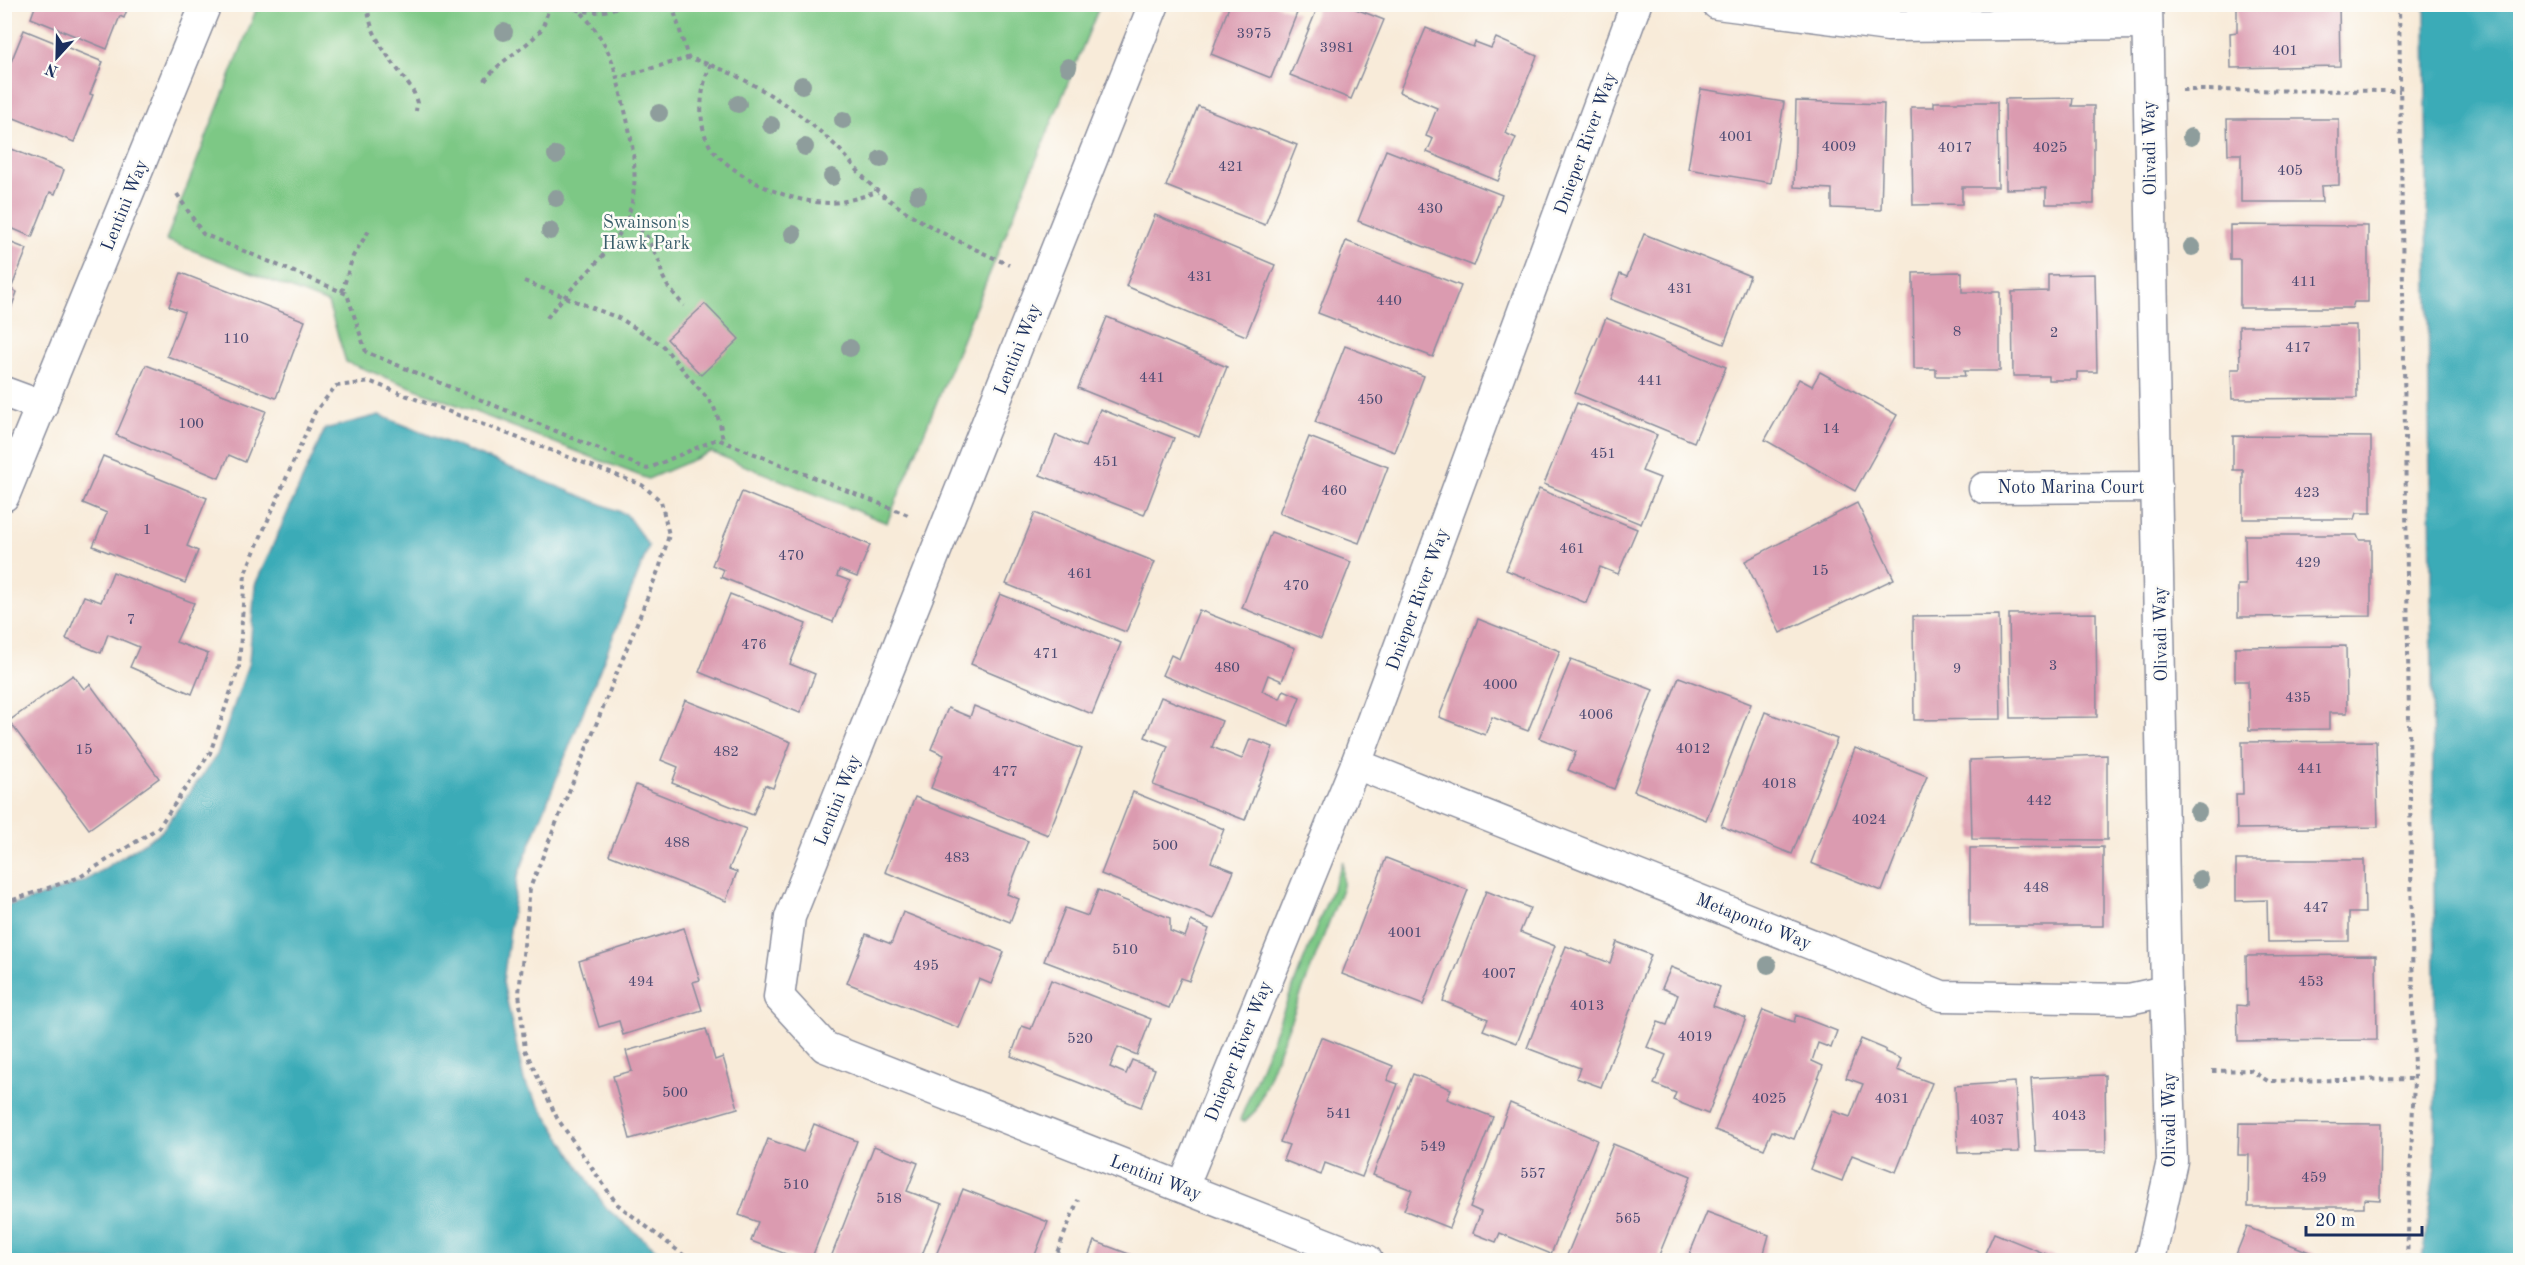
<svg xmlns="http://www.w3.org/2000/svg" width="2525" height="1265" viewBox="0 0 2525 1265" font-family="'Old Standard TT',serif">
<rect width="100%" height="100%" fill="#fdfcf7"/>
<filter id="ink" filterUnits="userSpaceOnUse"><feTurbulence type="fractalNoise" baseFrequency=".0167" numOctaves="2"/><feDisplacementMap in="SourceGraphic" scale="12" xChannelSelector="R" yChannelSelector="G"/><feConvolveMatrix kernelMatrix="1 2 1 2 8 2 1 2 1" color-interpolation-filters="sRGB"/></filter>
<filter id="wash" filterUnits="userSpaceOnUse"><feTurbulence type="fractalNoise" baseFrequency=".008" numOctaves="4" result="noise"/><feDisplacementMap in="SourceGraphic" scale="24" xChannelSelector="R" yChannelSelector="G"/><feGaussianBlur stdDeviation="1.35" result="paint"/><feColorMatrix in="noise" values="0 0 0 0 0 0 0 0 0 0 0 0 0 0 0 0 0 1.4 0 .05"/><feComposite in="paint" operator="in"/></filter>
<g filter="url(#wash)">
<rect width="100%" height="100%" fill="#f8ebd9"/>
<g fill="#7dc885" stroke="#4c7c72" stroke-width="1.5">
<path d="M258 5H1100L887 523 711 452 648 479 346 362 328 303 166 240Z"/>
<path d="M1343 861V886L1256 1110 1244 1122 1240 1120Z"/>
</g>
<g fill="#3babb7" stroke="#2b6d8a" stroke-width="1.5">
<path d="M2425 5H2520V1260H2422L2435 1167 2436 1070Z"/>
<path d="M379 415 626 514 649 546 517 878 503 982 524 1081 606 1208 669 1260H5V905L21 903 85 881 161 832 217 755 249 662 255 585 325 429Z"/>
</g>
<g id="blocks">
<g fill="#db9bb0">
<path d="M36 4H129L124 18 120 16 107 49 31 18Z"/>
<path d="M1230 4H1274L1297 13 1271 78 1211 54Z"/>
<path d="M1319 4H1343L1384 20 1351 99 1290 75Z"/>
<path d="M2237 4H2339L2340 66 2231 68 2230 33 2237 32Z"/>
<path d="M1426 28 1473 47 1475 42 1491 48 1496 38 1537 56 1505 133 1516 138 1498 181 1427 152 1433 139 1426 136 1437 108 1399 92Z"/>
<path d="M24 30 103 62 90 94 93 95 74 142 4 114V79Z"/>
<path d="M1701 89 1784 102 1771 183 1688 169Z"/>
<path d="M2073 98 2072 106H2094V204H2046V188L2006 189 2005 99Z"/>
<path d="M1796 101 1884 104 1881 210 1832 208V189L1794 187Z"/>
<path d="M1934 102H1997L1998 187H1962V204L1913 205 1911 107H1934Z"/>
<path d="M1198 106 1297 145 1265 225 1166 186Z"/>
<path d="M2227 119H2339V185L2321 186 2322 202H2241V154H2228Z"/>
<path d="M4 146 64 170 55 194 50 192 32 237 4 225Z"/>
<path d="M1386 150 1502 195 1474 266 1358 221Z"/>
<path d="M1155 215 1275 265 1246 336 1126 286Z"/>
<path d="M2230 225 2368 226V302H2354L2352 308H2240V259H2230Z"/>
<path d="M1644 234 1750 276 1724 344 1610 299 1620 274 1627 277Z"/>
<path d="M4 240 27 249 11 289 17 292 5 325Z"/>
<path d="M1346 241 1461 286 1433 357 1318 313Z"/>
<path d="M1962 272V292H2000V371H1964L1965 376H1936V369H1914L1913 273Z"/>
<path d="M181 273 305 321 276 398 167 356 184 312 169 306Z"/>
<path d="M2095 274 2097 372H2077V380H2048V376H2013L2012 292 2048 291V275Z"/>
<path d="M705 304 739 339 701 375 667 339Z"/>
<path d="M1107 317 1227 367 1199 437 1078 388Z"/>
<path d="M1606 318 1726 367 1694 442 1575 393Z"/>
<path d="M2356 325 2357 398 2232 399 2231 369H2240L2239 326Z"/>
<path d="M1345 346 1424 376 1395 452 1315 422Z"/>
<path d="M146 365 266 411 245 462 229 455 219 478 116 435Z"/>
<path d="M1820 372 1897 415 1855 491 1765 440 1799 379 1812 386Z"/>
<path d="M1577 403 1657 435 1642 471 1660 478 1641 524 1544 484Z"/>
<path d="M1100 409 1174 438 1144 515 1040 475 1056 435 1085 447Z"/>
<path d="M2233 436 2371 437V513H2357L2355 519H2243V470H2233Z"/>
<path d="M1309 437 1388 467 1359 543 1279 513Z"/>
<path d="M103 456 207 498 187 546 198 551 185 583 93 546 107 513 83 503Z"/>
<path d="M1539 489 1637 529 1618 574 1600 567 1586 603 1506 570Z"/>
<path d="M742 492 870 545 857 577 839 570 837 576 850 581 833 622 721 577 724 570 712 565Z"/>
<path d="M1857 503 1894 579 1780 633 1745 561Z"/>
<path d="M1035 513 1155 562 1126 632 1006 584Z"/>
<path d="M1271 532 1351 562 1321 639 1242 608Z"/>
<path d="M2245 535H2357L2359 540H2371V616L2238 617V585H2246Z"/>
<path d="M113 572 194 603 176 642 208 654 192 694 130 667 139 647 108 634 101 653 66 639 84 596 101 602Z"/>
<path d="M730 594 806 624 790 664 815 674 800 713 699 672Z"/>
<path d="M1000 594 1121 643 1092 714 971 664Z"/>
<path d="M1199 610 1295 648 1282 681 1268 675 1262 691 1280 699 1284 690 1300 697 1289 726 1162 675 1171 655 1179 659Z"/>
<path d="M2096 613 2097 717 2011 718 2009 614Z"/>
<path d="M1999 615 2001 719 1914 720 1913 616Z"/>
<path d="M1478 619 1560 651 1528 731 1492 717 1485 735 1439 717Z"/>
<path d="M2346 646 2347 713H2329V729L2249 730 2248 681H2235V647Z"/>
<path d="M1571 659 1653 690 1614 789 1568 770 1576 752 1539 738Z"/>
<path d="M73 675 84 689 90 684 159 778 89 829 9 721Z"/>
<path d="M1679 677 1751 704 1706 820 1634 791Z"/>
<path d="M1161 697 1222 721 1212 747 1242 759 1250 739 1273 747 1245 820 1153 785 1168 746 1145 737Z"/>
<path d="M685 700 791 742 773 788 765 785 753 815 672 783 678 767 661 760Z"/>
<path d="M974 706 1082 749 1048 835 931 788 944 755 931 749 948 708 970 717Z"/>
<path d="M1765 712 1837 739 1792 854 1721 826Z"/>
<path d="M2376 741 2378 827 2237 829 2236 794H2243L2242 742Z"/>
<path d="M1855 748 1927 776 1882 891 1811 863Z"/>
<path d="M2107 755V840L1972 839 1970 760Z"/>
<path d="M636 785 746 829 729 869 737 872 726 901 609 855Z"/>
<path d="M1133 792 1224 829 1211 862 1234 871 1214 919 1101 874Z"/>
<path d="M915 797 1028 841 1007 894 1019 899 1010 922 885 872Z"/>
<path d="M2103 847V926H1970V848Z"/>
<path d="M1386 858 1468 890 1423 1005 1342 974Z"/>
<path d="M2236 860H2364L2365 913H2349V941L2268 942 2267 900 2236 901Z"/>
<path d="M1098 890 1170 918V931L1185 937 1191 921 1209 929 1189 981 1181 978 1169 1008 1044 961 1065 908 1088 916Z"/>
<path d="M1486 891 1530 908 1520 932 1555 946 1517 1043 1483 1030 1488 1019 1443 1001Z"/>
<path d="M903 912 1004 952 991 984 979 979 959 1028 847 983 866 934 891 944Z"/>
<path d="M684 928 700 980 693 982 702 1010 623 1035 619 1021 599 1027 579 961Z"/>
<path d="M1617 942 1651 955 1601 1087 1576 1078 1580 1068 1527 1048 1566 946 1610 963Z"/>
<path d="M2376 955 2377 1040 2238 1041 2237 1005 2247 1006 2246 956Z"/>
<path d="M1671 967 1720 987 1713 1006 1746 1018 1708 1114 1673 1100 1676 1093 1654 1084 1666 1055 1647 1047 1658 1022 1667 1025 1678 995 1662 988Z"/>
<path d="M1051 980 1151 1019 1137 1055 1118 1047 1110 1067 1126 1074 1132 1060 1155 1069 1141 1107 1011 1056 1022 1026 1031 1029Z"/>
<path d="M1763 1010 1794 1022 1796 1015 1837 1031 1831 1048 1818 1043 1812 1061 1823 1066 1794 1139 1772 1131 1764 1149 1715 1130Z"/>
<path d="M706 1029 715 1060 723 1057 738 1108 630 1139 613 1076 632 1071 626 1051Z"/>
<path d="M1321 1037 1393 1066 1387 1080 1398 1084 1362 1177 1325 1163 1321 1175 1283 1160 1289 1145 1280 1142Z"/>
<path d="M1861 1039 1885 1049V1052L1901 1059 1897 1070 1932 1083 1896 1172 1852 1155 1842 1181 1810 1169 1833 1111 1850 1117 1863 1084 1846 1078Z"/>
<path d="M1413 1074 1451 1089 1447 1099 1493 1117 1449 1228 1404 1210 1412 1190 1373 1175Z"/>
<path d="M2105 1075 2106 1152H2036L2031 1078Z"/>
<path d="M2015 1082 2019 1152 1958 1153 1955 1086Z"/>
<path d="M1510 1103 1597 1140 1551 1254 1500 1233 1496 1242 1473 1233 1481 1212 1470 1207Z"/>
<path d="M2239 1123 2381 1124 2380 1200 2364 1199V1207H2248L2249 1155H2238Z"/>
<path d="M814 1124 857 1141 811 1260H802L751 1241 758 1222 739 1215 768 1139 803 1152Z"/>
<path d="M1613 1144 1691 1176 1657 1260H1565Z"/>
<path d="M874 1146 918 1163 907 1191 942 1204 920 1260H830Z"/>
<path d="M963 1189 1048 1222 1033 1260H934Z"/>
<path d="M1707 1212 1769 1235 1764 1253 1778 1259V1260H1687Z"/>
<path d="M2247 1227 2329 1260H2242L2235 1257Z"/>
<path d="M1994 1233 2061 1260H1982Z"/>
<path d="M1094 1241 1145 1260H1087Z"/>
</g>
</g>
</g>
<g filter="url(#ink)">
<use href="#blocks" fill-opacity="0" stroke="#8a8d9c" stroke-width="1.5"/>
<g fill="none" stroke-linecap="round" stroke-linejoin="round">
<g stroke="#8a8d9c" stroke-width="33">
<g id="minor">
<path d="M1154 4 790 917 779 997 825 1047 1367 1260"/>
<path d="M1717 4 1888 26 2147 24"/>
<path d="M2147 4 2166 991 2172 1161 2150 1260"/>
<path d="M4 392 42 406"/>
<path d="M1984 488 2157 487"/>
<path d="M4 496 206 4"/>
<path d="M1356 764 1942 996 2129 999 2166 991"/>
<path d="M1183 1187 1356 764 1636 4"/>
</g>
</g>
<g stroke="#8a8d9c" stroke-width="4" stroke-dasharray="4.5 4.5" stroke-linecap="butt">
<path d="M368 4C367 38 398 66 414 93L417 103 416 111"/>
<path d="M559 4C583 13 601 16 624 4"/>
<path d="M672 4 688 58C741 71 801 111 840 150 853 164 865 181 880 193 921 225 962 243 1009 265"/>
<path d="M2399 4 2414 1079 2407 1260"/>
<path d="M582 13C599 33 611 52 617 78"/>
<path d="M711 64C699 88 695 134 717 155 745 182 789 202 829 203 844 203 863 196 878 192"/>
<path d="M485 81C499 60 524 50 540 31 545 24 547 13 550 4"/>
<path d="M2182 90 2400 91"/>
<path d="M177 194 203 234 347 294 366 352 647 469 717 439 908 515"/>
<path d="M627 216 647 237 660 263 662 275 667 285 684 306"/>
<path d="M524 281 621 319 662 345 713 405 720 423 723 441"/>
<path d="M342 292 353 256 370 229"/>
<path d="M547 318C568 289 596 267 616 239 650 191 629 129 617 78L688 58"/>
<path d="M4 900H13L80 877 158 828 210 753 239 667 245 573 315 412 336 386 371 382 642 485 661 501 669 535 660 566 530 888 519 993 525 1050 557 1118 617 1204 690 1260"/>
<path d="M2212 1071 2250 1070 2268 1081 2414 1079"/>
<path d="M1054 1260 1078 1200"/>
</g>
<use href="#minor" stroke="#fff" stroke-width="30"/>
</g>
<g fill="#8e9d9c">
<circle cx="504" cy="32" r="9"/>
<circle cx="1068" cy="67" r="9"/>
<circle cx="802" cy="85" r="9"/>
<circle cx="738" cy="104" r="9"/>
<circle cx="659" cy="113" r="9"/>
<circle cx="843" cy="120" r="9"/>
<circle cx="771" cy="125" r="9"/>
<circle cx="2191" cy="137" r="9"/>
<circle cx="805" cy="147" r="9"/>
<circle cx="556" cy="155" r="9"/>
<circle cx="881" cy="159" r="9"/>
<circle cx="832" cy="177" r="9"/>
<circle cx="918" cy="195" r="9"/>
<circle cx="556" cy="198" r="9"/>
<circle cx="550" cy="231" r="9"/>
<circle cx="793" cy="234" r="9"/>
<circle cx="2192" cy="247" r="9"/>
<circle cx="850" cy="348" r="9"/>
<circle cx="2198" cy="812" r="9"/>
<circle cx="2200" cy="879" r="9"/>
<circle cx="1768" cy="965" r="9"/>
</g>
</g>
<g text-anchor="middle" stroke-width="5" stroke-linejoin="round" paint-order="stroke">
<g font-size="15" fill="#4b4a72">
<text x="1254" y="38">3975</text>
<text x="1337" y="52">3981</text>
<text x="2285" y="55">401</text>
<text x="1736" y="141">4001</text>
<text x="1839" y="151">4009</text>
<text x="1955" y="152">4017</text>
<text x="2050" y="152">4025</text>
<text x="1231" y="171">421</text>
<text x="2290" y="175">405</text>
<text x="1430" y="213">430</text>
<text x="1200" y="281">431</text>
<text x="2304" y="286">411</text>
<text x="1680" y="293">431</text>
<text x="1389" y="305">440</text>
<text x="1957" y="336">8</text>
<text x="2054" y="337">2</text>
<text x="236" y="343">110</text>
<text x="2298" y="352">417</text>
<text x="1152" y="382">441</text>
<text x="1650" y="385">441</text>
<text x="1370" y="404">450</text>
<text x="191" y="428">100</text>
<text x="1831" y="433">14</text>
<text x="1603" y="458">451</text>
<text x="1106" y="466">451</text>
<text x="1334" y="495">460</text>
<text x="2307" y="497">423</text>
<text x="147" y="534">1</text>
<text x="1572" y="553">461</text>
<text x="791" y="560">470</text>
<text x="2308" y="567">429</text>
<text x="1820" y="575">15</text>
<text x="1080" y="578">461</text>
<text x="1296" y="590">470</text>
<text x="131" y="624">7</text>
<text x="754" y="649">476</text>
<text x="1046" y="658">471</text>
<text x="2053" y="670">3</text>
<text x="1227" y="672">480</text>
<text x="1957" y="673">9</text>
<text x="1500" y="689">4000</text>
<text x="2298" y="702">435</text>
<text x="1596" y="719">4006</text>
<text x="1693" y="753">4012</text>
<text x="84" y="754">15</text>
<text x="726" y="756">482</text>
<text x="2310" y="773">441</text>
<text x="1005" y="776">477</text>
<text x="1779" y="788">4018</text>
<text x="2039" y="805">442</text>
<text x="1869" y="824">4024</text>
<text x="677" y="847">488</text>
<text x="1165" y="850">500</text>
<text x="957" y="862">483</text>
<text x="2036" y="892">448</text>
<text x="2316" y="912">447</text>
<text x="1405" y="937">4001</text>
<text x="1125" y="954">510</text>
<text x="926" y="970">495</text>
<text x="1499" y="978">4007</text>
<text x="641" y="986">494</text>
<text x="2311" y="986">453</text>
<text x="1587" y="1010">4013</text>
<text x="1695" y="1041">4019</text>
<text x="1080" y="1043">520</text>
<text x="675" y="1097">500</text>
<text x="1769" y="1103">4025</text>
<text x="1892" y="1103">4031</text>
<text x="1339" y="1118">541</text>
<text x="2069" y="1120">4043</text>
<text x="1987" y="1124">4037</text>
<text x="1433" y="1151">549</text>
<text x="1533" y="1178">557</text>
<text x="2314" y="1182">459</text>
<text x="796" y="1189">510</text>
<text x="889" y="1203">518</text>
<text x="1628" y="1223">565</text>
</g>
<g font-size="18" fill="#1b2f5e" stroke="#fdfcf7">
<text transform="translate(1585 143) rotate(-70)" y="6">Dnieper River Way</text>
<text transform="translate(2149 148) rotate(-91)" y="6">Olivadi Way</text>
<text transform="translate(124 205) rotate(-68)" y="6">Lentini Way</text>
<text transform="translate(1017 349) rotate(-68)" y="6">Lentini Way</text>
<text x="2071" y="493">Noto Marina Court</text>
<text transform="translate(1417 599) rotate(-70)" y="6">Dnieper River Way</text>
<text transform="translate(2160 634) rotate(-91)" y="6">Olivadi Way</text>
<text transform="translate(837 800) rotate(-68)" y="6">Lentini Way</text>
<text transform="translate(1754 921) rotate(22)" y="6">Metaponto Way</text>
<text transform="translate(1238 1051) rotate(-68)" y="6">Dnieper River Way</text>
<text transform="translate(2169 1120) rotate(-90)" y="6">Olivadi Way</text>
<text transform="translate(1156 1177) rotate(21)" y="6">Lentini Way</text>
</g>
<g font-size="18" fill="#385d6a" stroke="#fdfcf7">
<text x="646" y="228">Swainson's<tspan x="646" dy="21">Hawk Park</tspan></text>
</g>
</g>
<rect width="2525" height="1265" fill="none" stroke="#fdfcf7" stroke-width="24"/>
<g transform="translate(57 57) rotate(202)" stroke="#fdfcf7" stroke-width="4.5" paint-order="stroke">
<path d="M0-4.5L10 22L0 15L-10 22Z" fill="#1b2f5e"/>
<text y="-9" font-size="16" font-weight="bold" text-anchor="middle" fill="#1b2f5e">N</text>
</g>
<path d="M2306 1226v9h116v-9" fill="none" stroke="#1b2f5e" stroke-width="3"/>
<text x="2315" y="1226" font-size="18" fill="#1b2f5e" stroke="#fdfcf7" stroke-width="4.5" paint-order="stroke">20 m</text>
</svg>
